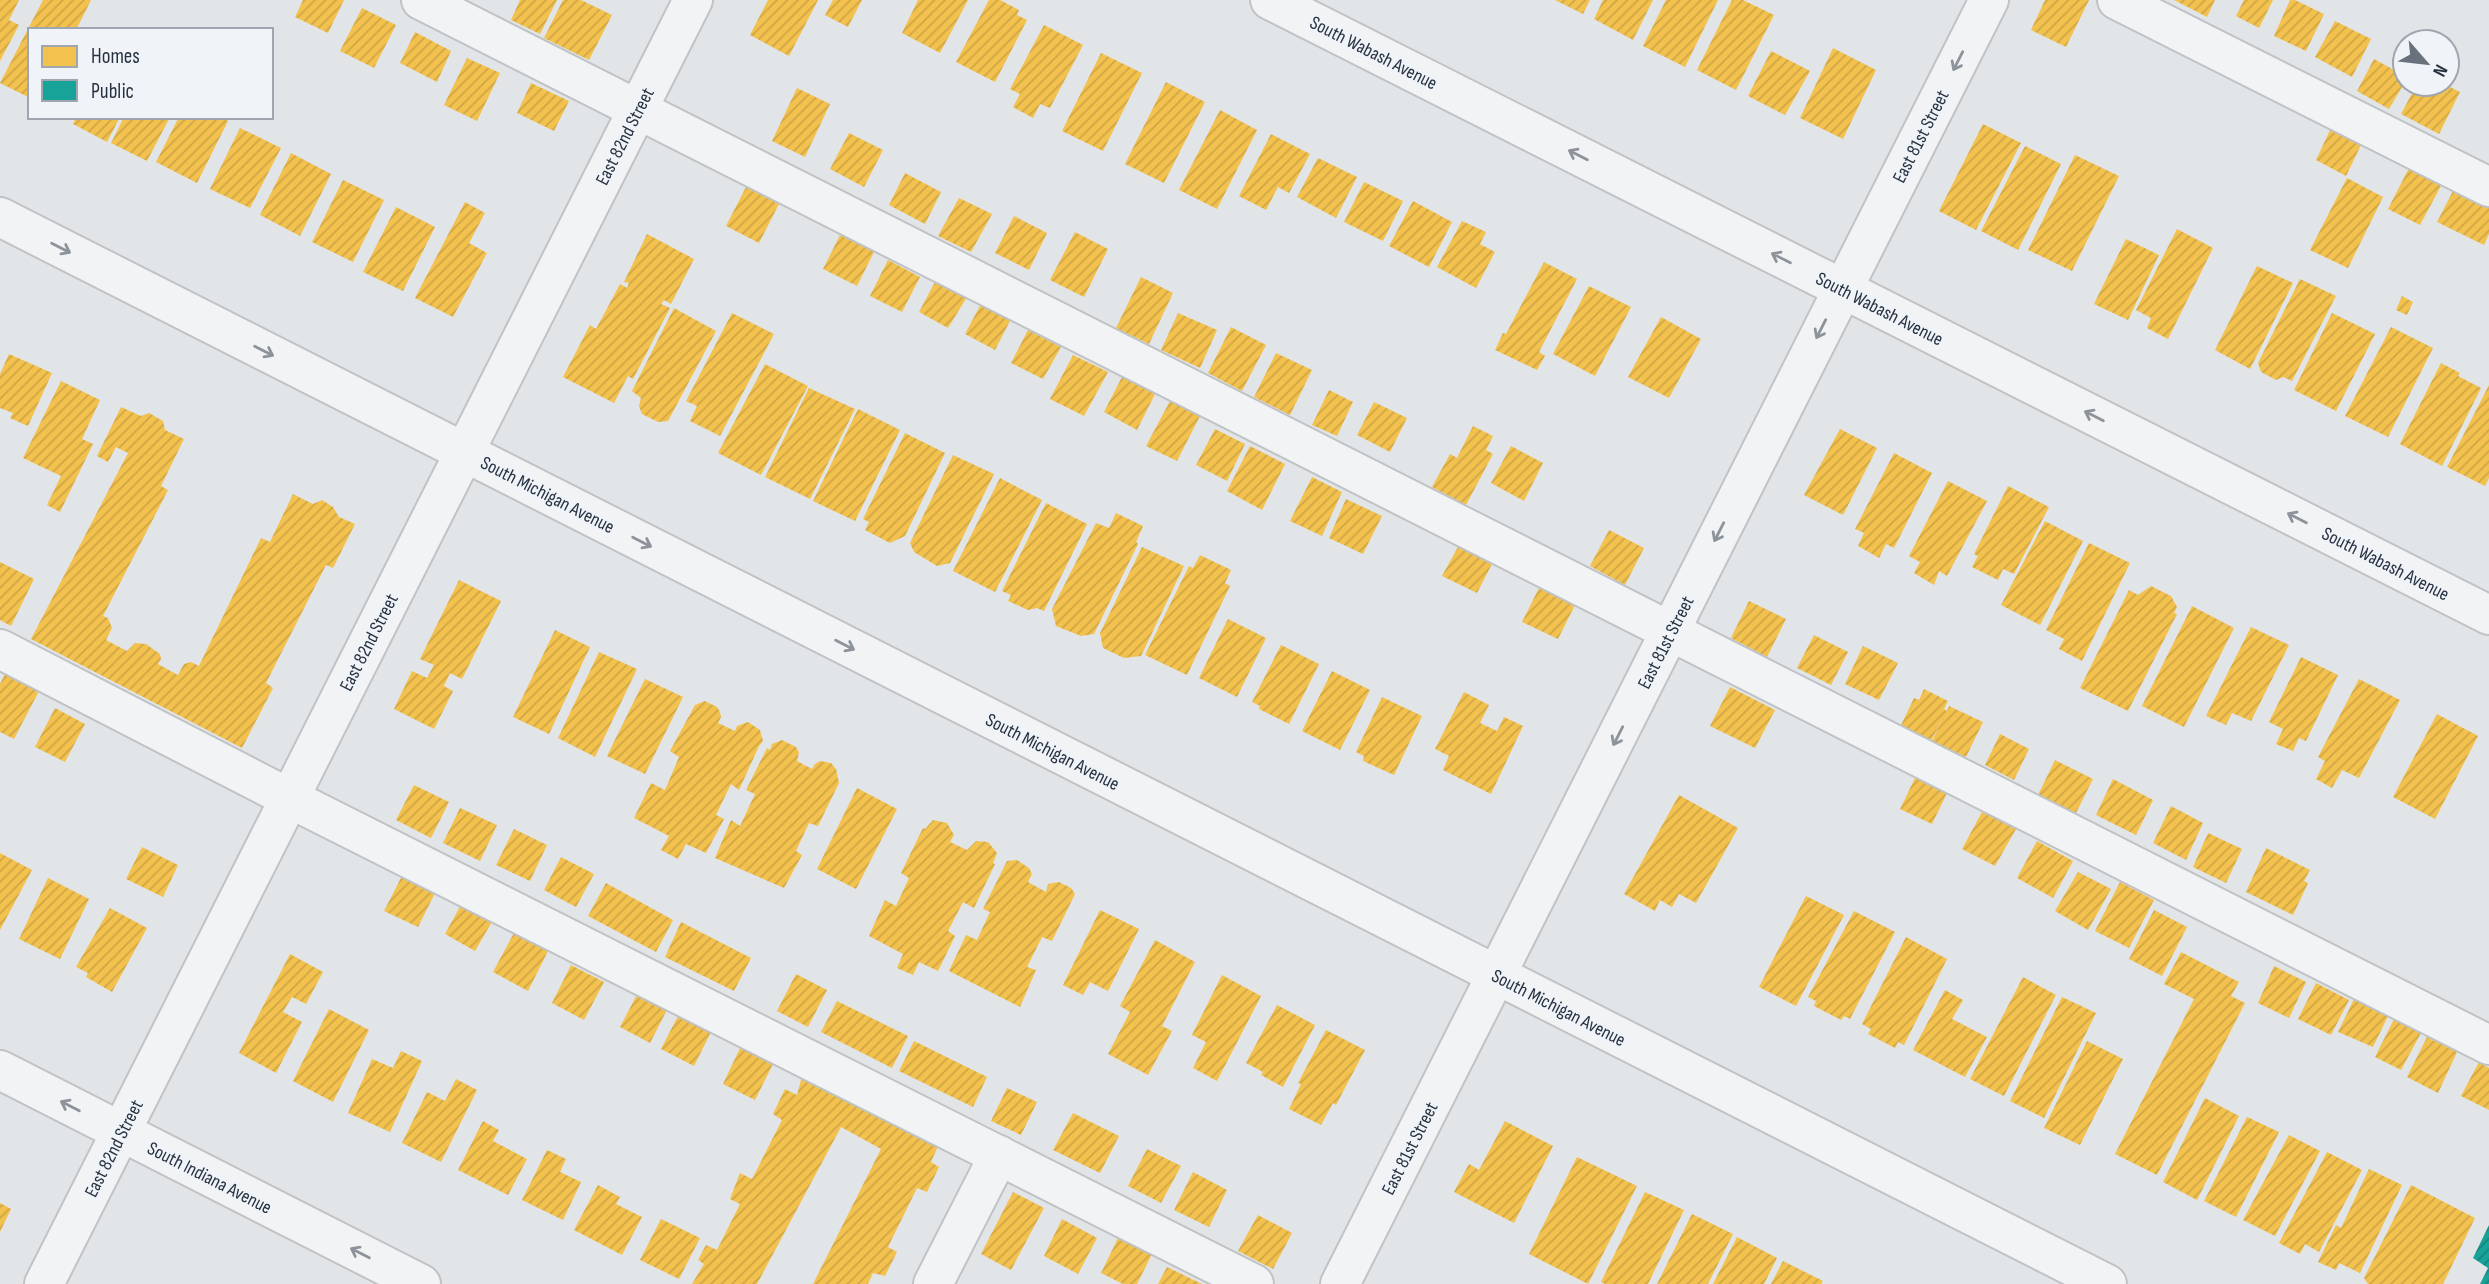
<svg xmlns="http://www.w3.org/2000/svg" width="2489" height="1284" viewBox="0 0 2489 1284" font-family="'Sofia Sans Condensed',sans-serif">
<defs>
<pattern id="homes-hatch" width="6" height="6" patternUnits="userSpaceOnUse" patternTransform="scale(1.75)"><rect width="6" height="6" fill="#f2c14e"/><path d="M-1 1l2-2M0 6l6-6M5 7l2-2" fill="none" stroke="#d0a645"/></pattern>
<pattern id="public-hatch" width="6" height="6" patternUnits="userSpaceOnUse" patternTransform="scale(1.75)"><rect width="6" height="6" fill="#17a398"/><path d="M-1 1l2-2M0 6l6-6M5 7l2-2" fill="none" stroke="#15857e"/></pattern>
</defs>
<rect width="100%" height="100%" fill="#e2e5e8"/>
<g fill="url(#homes-hatch)">
<path d="M0 0H19L9 20 19 25 0 61Z"/>
<path d="M43 0H91L76 30H30V98L0 83Z"/>
<path d="M303 0H344L328 33 295 17Z"/>
<path d="M520 0H557L540 34 511 20Z"/>
<path d="M563 0H581L612 15 589 60 544 38Z"/>
<path d="M768 0H818L789 56 750 35Z"/>
<path d="M833 0H862L848 27 825 15Z"/>
<path d="M918 0H968L940 53 902 33Z"/>
<path d="M989 0H1000L1019 10 1017 15 1027 20 995 82 956 62Z"/>
<path d="M1555 0H1590L1583 14Z"/>
<path d="M1603 0H1653L1633 40 1594 19Z"/>
<path d="M1666 0H1718L1685 67 1643 46Z"/>
<path d="M1732 0H1743L1774 15 1736 90 1697 70Z"/>
<path d="M2045 0H2089L2066 47 2031 30Z"/>
<path d="M2174 0H2215L2207 17Z"/>
<path d="M2244 0H2273L2259 28 2236 16Z"/>
<path d="M2290 0H2295L2324 14 2306 51 2274 36Z"/>
<path d="M362 8 396 25 374 68 340 51Z"/>
<path d="M2335 21 2371 39 2352 77 2315 57Z"/>
<path d="M1044 25 1083 45 1050 108 1040 104 1033 118 1013 107 1020 94 1010 89Z"/>
<path d="M415 32 451 51 437 82 400 63Z"/>
<path d="M1833 48 1876 70 1843 139 1800 118Z"/>
<path d="M1771 51 1810 71 1785 115 1748 96Z"/>
<path d="M1101 53 1142 73 1103 151 1062 131Z"/>
<path d="M467 58 500 73 477 121 444 105Z"/>
<path d="M2374 59 2405 76V82L2389 109 2357 91Z"/>
<path d="M1166 82 1205 102 1164 183 1125 164Z"/>
<path d="M531 83 569 101 554 131 517 113Z"/>
<path d="M2417 84H2444L2460 92 2439 134 2401 114Z"/>
<path d="M797 88 830 104 805 157 772 141Z"/>
<path d="M1220 110 1257 130 1217 209 1179 190Z"/>
<path d="M76 117H120L107 142 73 124Z"/>
<path d="M124 117H170L147 161 111 143Z"/>
<path d="M179 117H221L228 121 197 183 156 162Z"/>
<path d="M1983 124 2021 143 1976 230 1939 211Z"/>
<path d="M240 128 281 148 250 208 210 189Z"/>
<path d="M2331 128 2362 143 2346 176 2316 160Z"/>
<path d="M849 133 883 150 864 187 830 169Z"/>
<path d="M1271 134 1310 154 1289 193 1278 187 1266 210 1239 196Z"/>
<path d="M2025 146 2061 164 2018 250 1981 231Z"/>
<path d="M291 153 331 174 300 236 260 215Z"/>
<path d="M2075 155 2119 176 2072 271 2028 250Z"/>
<path d="M1318 158 1357 177 1336 218 1297 197Z"/>
<path d="M2409 168 2442 184 2420 225 2388 209Z"/>
<path d="M905 173 941 192 925 224 889 205Z"/>
<path d="M2347 178 2383 197 2348 268 2310 250Z"/>
<path d="M343 180 384 200 353 262 312 242Z"/>
<path d="M1364 182 1403 201 1383 241 1344 222Z"/>
<path d="M746 187 779 204 759 243 726 226Z"/>
<path d="M2453 191 2489 208V234L2484 245 2437 222Z"/>
<path d="M959 198 992 214 971 252 938 236Z"/>
<path d="M1413 201 1452 222 1429 267 1389 246Z"/>
<path d="M465 202 485 213 469 243 487 253 453 317 415 298Z"/>
<path d="M396 207 435 227 403 291 363 272Z"/>
<path d="M1014 216 1047 233 1029 270 995 253Z"/>
<path d="M1462 221 1486 232 1480 244 1495 252 1476 288 1437 267Z"/>
<path d="M2177 229 2213 248 2168 339 2147 328 2151 318 2136 310Z"/>
<path d="M1075 232 1108 249 1084 297 1050 280Z"/>
<path d="M647 234 694 259 671 304 664 300 661 304 670 308 633 379 628 376 614 403 563 377 590 325 596 329 620 284 627 288 629 283 624 282Z"/>
<path d="M840 235 874 252 857 286 823 269Z"/>
<path d="M2126 239 2159 255 2128 320 2094 304Z"/>
<path d="M888 260 920 277 902 312 870 296Z"/>
<path d="M1544 262 1577 279 1539 352 1545 356 1537 370 1495 350 1503 333 1506 334Z"/>
<path d="M2257 266 2293 283 2250 369 2215 350Z"/>
<path d="M1141 277 1173 293 1149 344 1116 328Z"/>
<path d="M2300 279 2336 296 2292 381 2283 377 2276 380 2261 372 2258 363Z"/>
<path d="M936 280 967 297 948 328 919 312Z"/>
<path d="M1589 286 1631 307 1595 376 1553 354Z"/>
<path d="M2402 296 2413 302 2407 315 2396 310Z"/>
<path d="M982 302 1012 317 995 350 965 334Z"/>
<path d="M674 308 716 331 668 421 658 422 642 414 639 406 641 398 632 391Z"/>
<path d="M732 313 774 334 720 436 690 421 697 406 686 401Z"/>
<path d="M1178 313 1217 330 1200 368 1161 350Z"/>
<path d="M2332 313 2375 334 2336 411 2294 390Z"/>
<path d="M1661 317 1701 339 1669 398 1628 377Z"/>
<path d="M1231 327 1266 345 1242 391 1208 373Z"/>
<path d="M2391 327 2433 348 2388 437 2345 416Z"/>
<path d="M1028 330 1061 347 1043 379 1011 363Z"/>
<path d="M1276 353 1312 370 1290 415 1254 397Z"/>
<path d="M9 354 52 373 28 426 10 418 13 413 0 408V374Z"/>
<path d="M1073 355 1108 372 1084 416 1050 399Z"/>
<path d="M2441 363 2460 373 2458 376 2481 388 2442 466 2400 444Z"/>
<path d="M765 364 808 386 761 475 718 453Z"/>
<path d="M1122 377 1155 394 1137 430 1104 412Z"/>
<path d="M61 381 100 400 82 439 93 444 60 512 47 505 61 476 23 458Z"/>
<path d="M2489 385V478L2485 486 2447 467Z"/>
<path d="M809 388 855 409 810 499 765 477Z"/>
<path d="M1329 390 1353 402 1337 436 1312 425Z"/>
<path d="M1170 401 1200 416 1177 461 1146 446Z"/>
<path d="M1374 402 1407 418 1390 452 1357 435Z"/>
<path d="M121 407 141 416 149 413 163 421 165 430 184 439 161 486 168 490 103 616 108 618 112 628 106 640 127 651 135 643 146 644 160 654 161 659 158 664 178 675 184 664 191 662 199 666 261 538 270 542 293 494 313 504 322 500 333 507 339 517 355 524 333 568 326 565 266 683 273 688 242 748 31 639 128 453 116 447 108 462 97 456Z"/>
<path d="M858 409 900 430 855 521 813 501Z"/>
<path d="M1473 426 1493 436 1486 450 1493 454 1466 505 1432 487 1450 454 1457 458Z"/>
<path d="M1215 429 1245 444 1227 481 1196 465Z"/>
<path d="M1840 429 1877 448 1843 515 1804 495Z"/>
<path d="M905 433 945 453 905 536 890 543 865 530 869 522 863 519Z"/>
<path d="M1250 446 1285 464 1262 510 1227 491Z"/>
<path d="M1511 446 1543 463 1524 501 1491 483Z"/>
<path d="M1894 453 1932 473 1894 548 1886 544 1879 558 1858 546 1864 533 1855 529Z"/>
<path d="M953 455 994 474 950 563 937 566 914 552 910 543Z"/>
<path d="M1312 477 1342 492 1322 536 1290 521Z"/>
<path d="M1000 478 1042 500 995 592 953 571Z"/>
<path d="M1948 481 1987 501 1947 576 1939 571 1934 585 1914 573 1920 562 1909 556Z"/>
<path d="M2008 486 2049 507 2014 574 2003 569 1998 580 1972 567 1978 556 1974 554Z"/>
<path d="M1346 499 1382 516 1363 554 1329 538Z"/>
<path d="M1046 503 1087 524 1044 611 1037 608 1028 610 1008 601 1011 595 1002 591Z"/>
<path d="M1116 513 1143 526 1136 542 1138 544 1094 634 1081 636 1056 626 1052 609 1096 523 1109 528Z"/>
<path d="M2045 521 2083 541 2040 625 2001 605Z"/>
<path d="M1609 530 1644 548 1625 585 1590 566Z"/>
<path d="M2089 543 2130 563 2082 661 2059 649 2064 639 2046 630Z"/>
<path d="M1459 545 1493 562 1477 593 1442 576Z"/>
<path d="M1142 547 1184 566 1141 656 1124 658 1103 648 1100 633Z"/>
<path d="M1200 555 1231 570 1225 583 1230 586 1187 675 1145 655 1189 566 1193 568Z"/>
<path d="M0 562 34 579 11 626 0 620Z"/>
<path d="M459 580 501 601 462 679 450 673 444 686 453 691 434 729 394 709 412 671 427 678 434 665 420 659Z"/>
<path d="M2151 586 2171 596 2177 607 2174 613 2177 614 2128 711 2080 688 2129 590 2138 595Z"/>
<path d="M1539 588 1575 605 1558 639 1522 622Z"/>
<path d="M1749 601 1786 619 1767 657 1731 638Z"/>
<path d="M2192 606 2234 628 2184 727 2142 706Z"/>
<path d="M1228 619 1266 638 1237 697 1199 678Z"/>
<path d="M2251 627 2289 645 2251 721 2232 713 2226 725 2206 716Z"/>
<path d="M555 630 590 647 549 734 513 717Z"/>
<path d="M1814 635 1848 652 1831 685 1797 668Z"/>
<path d="M1281 645 1319 664 1289 724 1259 709 1260 706 1252 702Z"/>
<path d="M1863 646 1898 663 1879 700 1845 684Z"/>
<path d="M599 652 637 669 595 757 558 738Z"/>
<path d="M2301 657 2338 675 2306 741 2299 738 2293 751 2276 744 2283 729 2269 722Z"/>
<path d="M1332 671 1370 690 1340 750 1302 731Z"/>
<path d="M5 674 39 691 14 739 0 732V684Z"/>
<path d="M645 679 683 697 645 774 607 756Z"/>
<path d="M2359 679 2400 700 2359 778 2342 770 2332 788 2316 779 2325 761 2318 757Z"/>
<path d="M1730 687 1775 710 1755 748 1710 726Z"/>
<path d="M1924 689 1948 701 1944 709 1947 711 1949 706 1983 722 1966 757 1932 741 1942 720 1931 741 1901 725 1914 698 1919 700Z"/>
<path d="M1464 692 1489 705 1480 723 1497 731 1504 717 1523 726 1491 794 1443 770 1449 756 1435 749Z"/>
<path d="M1382 697 1422 716 1394 775 1363 761 1364 756 1356 752Z"/>
<path d="M705 701 717 707 720 712 721 717 718 723 735 731 737 726 748 722 760 730 763 741 759 746 739 790 731 784 716 815 724 819 706 853 686 844 678 859 661 850 669 836 634 818 651 783 665 790 679 757 670 751 695 705Z"/>
<path d="M55 708 85 724 65 762 35 747Z"/>
<path d="M2437 714 2478 736 2435 819 2393 797Z"/>
<path d="M2000 734 2029 749 2014 780 1985 765Z"/>
<path d="M782 740 796 747 799 752 797 761 812 769 815 764 820 761 831 763 836 769 839 783 818 826 809 823 796 851 802 855 784 888 715 858 731 820 740 826 755 794 746 790 767 748 770 750 772 744Z"/>
<path d="M2055 760 2093 779 2076 813 2038 795Z"/>
<path d="M1916 776 1948 791 1932 824 1900 809Z"/>
<path d="M2113 779 2153 800 2136 835 2096 815Z"/>
<path d="M414 785 449 802 431 838 396 820Z"/>
<path d="M857 788 897 809 856 889 817 869Z"/>
<path d="M1679 795 1738 828 1696 903 1679 894 1672 907 1660 900 1655 911 1624 894Z"/>
<path d="M2171 806 2203 823 2186 860 2153 843Z"/>
<path d="M460 808 497 825 480 861 443 843Z"/>
<path d="M1982 812 2016 829 1995 866 1962 849Z"/>
<path d="M933 820 947 823 954 835 950 842 967 850 976 841 988 842 997 853 993 863 995 864 974 908 963 902 948 931 955 936 938 971 919 962 913 975 897 968 903 954 869 936 885 900 896 906 909 878 901 873 923 828 925 829Z"/>
<path d="M514 829 547 845 530 881 496 865Z"/>
<path d="M2208 833 2242 849 2226 883 2193 867Z"/>
<path d="M2037 841 2073 861 2053 898 2017 878Z"/>
<path d="M142 847 178 865 163 897 126 879Z"/>
<path d="M2266 848 2310 870 2304 881 2308 883 2293 915 2246 892Z"/>
<path d="M0 853 32 870 0 930Z"/>
<path d="M561 857 594 874 576 907 544 890Z"/>
<path d="M1017 860 1029 868 1032 874 1028 882 1046 892 1048 884 1059 882 1071 888 1075 894 1052 941 1042 937 1027 967 1036 970 1020 1007 949 971 966 935 977 940 990 912 983 909 1007 861Z"/>
<path d="M2078 872 2111 889 2088 930 2055 911Z"/>
<path d="M403 874 436 891 418 927 384 911Z"/>
<path d="M48 878 89 899 60 959 19 939Z"/>
<path d="M2120 882 2154 900 2129 948 2095 931Z"/>
<path d="M606 883 673 920 656 952 588 916Z"/>
<path d="M1806 896 1844 915 1796 1006 1759 987Z"/>
<path d="M462 903 493 920 475 951 445 934Z"/>
<path d="M110 908 147 928 112 992 86 977 88 973 76 967Z"/>
<path d="M1100 910 1139 929 1108 991 1090 982 1083 995 1063 985Z"/>
<path d="M2154 910 2187 927 2162 976 2129 959Z"/>
<path d="M1854 911 1895 932 1850 1019 1844 1016 1841 1020 1814 1006 1816 1001 1808 997Z"/>
<path d="M681 922 751 958 734 991 665 957Z"/>
<path d="M515 931 549 949 528 991 493 972Z"/>
<path d="M1906 937 1947 959 1904 1045 1898 1042 1895 1048 1868 1034 1871 1029 1862 1024Z"/>
<path d="M1155 940 1195 962 1162 1026 1172 1031 1148 1075 1108 1054 1130 1012 1120 1006Z"/>
<path d="M2181 952 2239 982 2231 996 2245 1003 2157 1175 2115 1154 2194 999 2164 984Z"/>
<path d="M290 954 323 972 306 1004 292 997 283 1012 302 1022 276 1073 239 1053Z"/>
<path d="M571 965 604 982 584 1020 552 1003Z"/>
<path d="M2274 966 2306 982 2289 1018 2258 1003Z"/>
<path d="M796 974 827 990 808 1027 777 1011Z"/>
<path d="M1222 975 1261 996 1217 1081 1193 1068 1206 1042 1192 1035Z"/>
<path d="M2023 977 2056 995 2004 1096 1970 1079Z"/>
<path d="M2316 983 2349 1000 2331 1035 2298 1019Z"/>
<path d="M1945 990 1963 1000 1952 1019 1987 1037 1965 1077 1913 1050Z"/>
<path d="M639 991 669 1006 650 1043 620 1027Z"/>
<path d="M2062 997 2096 1013 2044 1118 2010 1101Z"/>
<path d="M2355 997 2389 1014 2373 1047 2338 1032Z"/>
<path d="M837 1001 908 1036 892 1068 821 1032Z"/>
<path d="M1277 1005 1315 1025 1283 1087 1261 1075 1263 1072 1246 1063Z"/>
<path d="M329 1009 369 1030 333 1102 293 1081Z"/>
<path d="M678 1016 711 1032 694 1066 661 1049Z"/>
<path d="M2394 1019 2421 1033 2401 1070 2375 1057Z"/>
<path d="M1326 1030 1365 1050 1336 1105 1333 1103 1321 1125 1289 1109 1301 1084 1298 1083Z"/>
<path d="M2427 1037 2457 1052 2438 1093 2407 1077Z"/>
<path d="M914 1041 987 1077 973 1107 899 1071Z"/>
<path d="M2087 1041 2123 1059 2080 1145 2044 1128Z"/>
<path d="M741 1046 774 1062 755 1100 723 1084Z"/>
<path d="M401 1051 422 1061 390 1132 348 1113 372 1059 393 1068Z"/>
<path d="M2479 1062 2489 1068V1110L2461 1096Z"/>
<path d="M802 1076 939 1144 931 1162 939 1167 927 1192 917 1188 888 1247 897 1252 885 1276 873 1273 868 1284H813L881 1149 841 1127 757 1284H692L704 1264 698 1260 706 1245 717 1250 740 1204 730 1199 740 1173 752 1179 782 1120 773 1114 785 1089 797 1095Z"/>
<path d="M456 1079 477 1090 441 1162 402 1143 427 1092 445 1101Z"/>
<path d="M1007 1088 1037 1102 1021 1135 991 1121Z"/>
<path d="M2205 1098 2239 1116 2197 1200 2163 1182Z"/>
<path d="M1073 1113 1119 1136 1100 1173 1053 1150Z"/>
<path d="M2247 1117 2279 1132 2236 1217 2204 1201Z"/>
<path d="M483 1121 499 1130 493 1141 527 1159 508 1195 458 1170Z"/>
<path d="M1505 1121 1553 1146 1514 1223 1454 1192 1469 1164 1479 1170Z"/>
<path d="M2289 1135 2320 1151 2275 1236 2243 1220Z"/>
<path d="M1147 1149 1181 1166 1161 1203 1128 1186Z"/>
<path d="M547 1150 566 1159 560 1172 581 1182 563 1220 522 1200Z"/>
<path d="M2327 1152 2362 1170 2319 1252 2305 1244 2300 1254 2279 1243Z"/>
<path d="M1577 1157 1637 1186 1588 1284 1529 1254Z"/>
<path d="M2369 1169 2402 1185 2360 1273 2339 1263 2336 1270 2318 1262 2336 1225 2341 1228Z"/>
<path d="M1193 1172 1227 1190 1209 1227 1174 1210Z"/>
<path d="M598 1185 620 1197 616 1204 642 1217 622 1255 574 1230Z"/>
<path d="M2411 1185 2475 1218 2443 1284H2368L2364 1278Z"/>
<path d="M1013 1192 1044 1208 1011 1270 981 1254Z"/>
<path d="M1645 1192 1684 1210 1648 1284H1605L1601 1282Z"/>
<path d="M0 1203 11 1209 0 1232Z"/>
<path d="M1692 1214 1733 1234 1708 1284H1657Z"/>
<path d="M1258 1215 1292 1233 1273 1269 1238 1251Z"/>
<path d="M661 1219 700 1238 679 1279 640 1260Z"/>
<path d="M1062 1219 1097 1238 1078 1274 1044 1256Z"/>
<path d="M1119 1236 1152 1254 1137 1284H1123L1101 1273Z"/>
<path d="M1737 1237 1777 1258 1764 1284H1713Z"/>
<path d="M1783 1261 1823 1281 1821 1284H1771Z"/>
<path d="M1167 1267 1202 1284H1158Z"/>
</g>
<path fill="url(#public-hatch)" d="M2489 1225V1284H2480L2488 1268 2473 1258Z"/>
<g fill="none" stroke-linecap="round" stroke-linejoin="round">
<g stroke="#c0c3c6" stroke-width="42">
<g id="minor">
<path d="M421 0 2489 1045"/>
<path d="M1270 0 2489 615"/>
<path d="M2117 0 2489 187"/>
<path d="M0 217 2107 1284"/>
<path d="M0 649 289 798 1254 1284"/>
<path d="M0 1070 421 1284"/>
<path d="M44 1284 693 0"/>
<path d="M933 1284 999 1155"/>
<path d="M1340 1284 1989 0"/>
</g>
</g>
<use href="#minor" stroke="#f2f3f4" stroke-width="38"/>
</g>
<defs><path id="oneway-shaft" d="M-6 0H5M1.5-3L5.5 0L1.5 3" fill="none" stroke-width="1.6" stroke-linecap="round" stroke-linejoin="round" transform="scale(1.75)"/></defs>
<g stroke="#8d939b">
<use href="#oneway-shaft" transform="translate(1958 61) rotate(117)"/>
<use href="#oneway-shaft" transform="translate(1578 155) rotate(-153)"/>
<use href="#oneway-shaft" transform="translate(61 248) rotate(27)"/>
<use href="#oneway-shaft" transform="translate(1781 258) rotate(-153)"/>
<use href="#oneway-shaft" transform="translate(1821 329) rotate(117)"/>
<use href="#oneway-shaft" transform="translate(264 351) rotate(27)"/>
<use href="#oneway-shaft" transform="translate(2094 416) rotate(-153)"/>
<use href="#oneway-shaft" transform="translate(2297 518) rotate(-153)"/>
<use href="#oneway-shaft" transform="translate(1719 532) rotate(117)"/>
<use href="#oneway-shaft" transform="translate(642 542) rotate(27)"/>
<use href="#oneway-shaft" transform="translate(845 645) rotate(27)"/>
<use href="#oneway-shaft" transform="translate(1618 736) rotate(117)"/>
<use href="#oneway-shaft" transform="translate(70 1106) rotate(-153)"/>
<use href="#oneway-shaft" transform="translate(360 1253) rotate(-153)"/>
</g>
<g text-anchor="middle" stroke-width="7" stroke-linejoin="round" paint-order="stroke">
<g font-size="19" fill="#283342" stroke="#f0f3f7">
<text transform="translate(1374 52) rotate(27)" y="7">South Wabash Avenue</text>
<text transform="translate(624 136) rotate(-63)" y="7">East 82nd Street</text>
<text transform="translate(1920 136) rotate(-63)" y="7">East 81st Street</text>
<text transform="translate(1880 308) rotate(27)" y="7">South Wabash Avenue</text>
<text transform="translate(548 494) rotate(27)" y="7">South Michigan Avenue</text>
<text transform="translate(2386 563) rotate(27)" y="7">South Wabash Avenue</text>
<text transform="translate(368 642) rotate(-63)" y="7">East 82nd Street</text>
<text transform="translate(1665 642) rotate(-63)" y="7">East 81st Street</text>
<text transform="translate(1053 751) rotate(27)" y="7">South Michigan Avenue</text>
<text transform="translate(1559 1007) rotate(27)" y="7">South Michigan Avenue</text>
<text transform="translate(113 1148) rotate(-63)" y="7">East 82nd Street</text>
<text transform="translate(1409 1148) rotate(-63)" y="7">East 81st Street</text>
<text transform="translate(210 1177) rotate(27)" y="7">South Indiana Avenue</text>
</g>
</g>
<rect x="28" y="28" width="245" height="91" fill="#f0f3f7" stroke="#a0a6af" stroke-width="2"/>
<rect x="42" y="46" width="35" height="21" fill="#f2c14e" stroke="#a0a6af" stroke-width="2"/>
<text x="91" y="63" font-size="21" fill="#283342">Homes</text>
<rect x="42" y="80" width="35" height="21" fill="#17a398" stroke="#a0a6af" stroke-width="2"/>
<text x="91" y="98" font-size="21" fill="#283342">Public</text>
<g transform="translate(2426 63) rotate(118)"><circle r="33" fill="#f0f3f7" stroke="#a0a6af" stroke-width="2"/>
<path d="M0-5L12 26L0 18L-12 26Z" fill="#69717c"/>
<text y="-10" font-size="19" font-weight="bold" text-anchor="middle" fill="#283342">N</text>
</g>
</svg>
